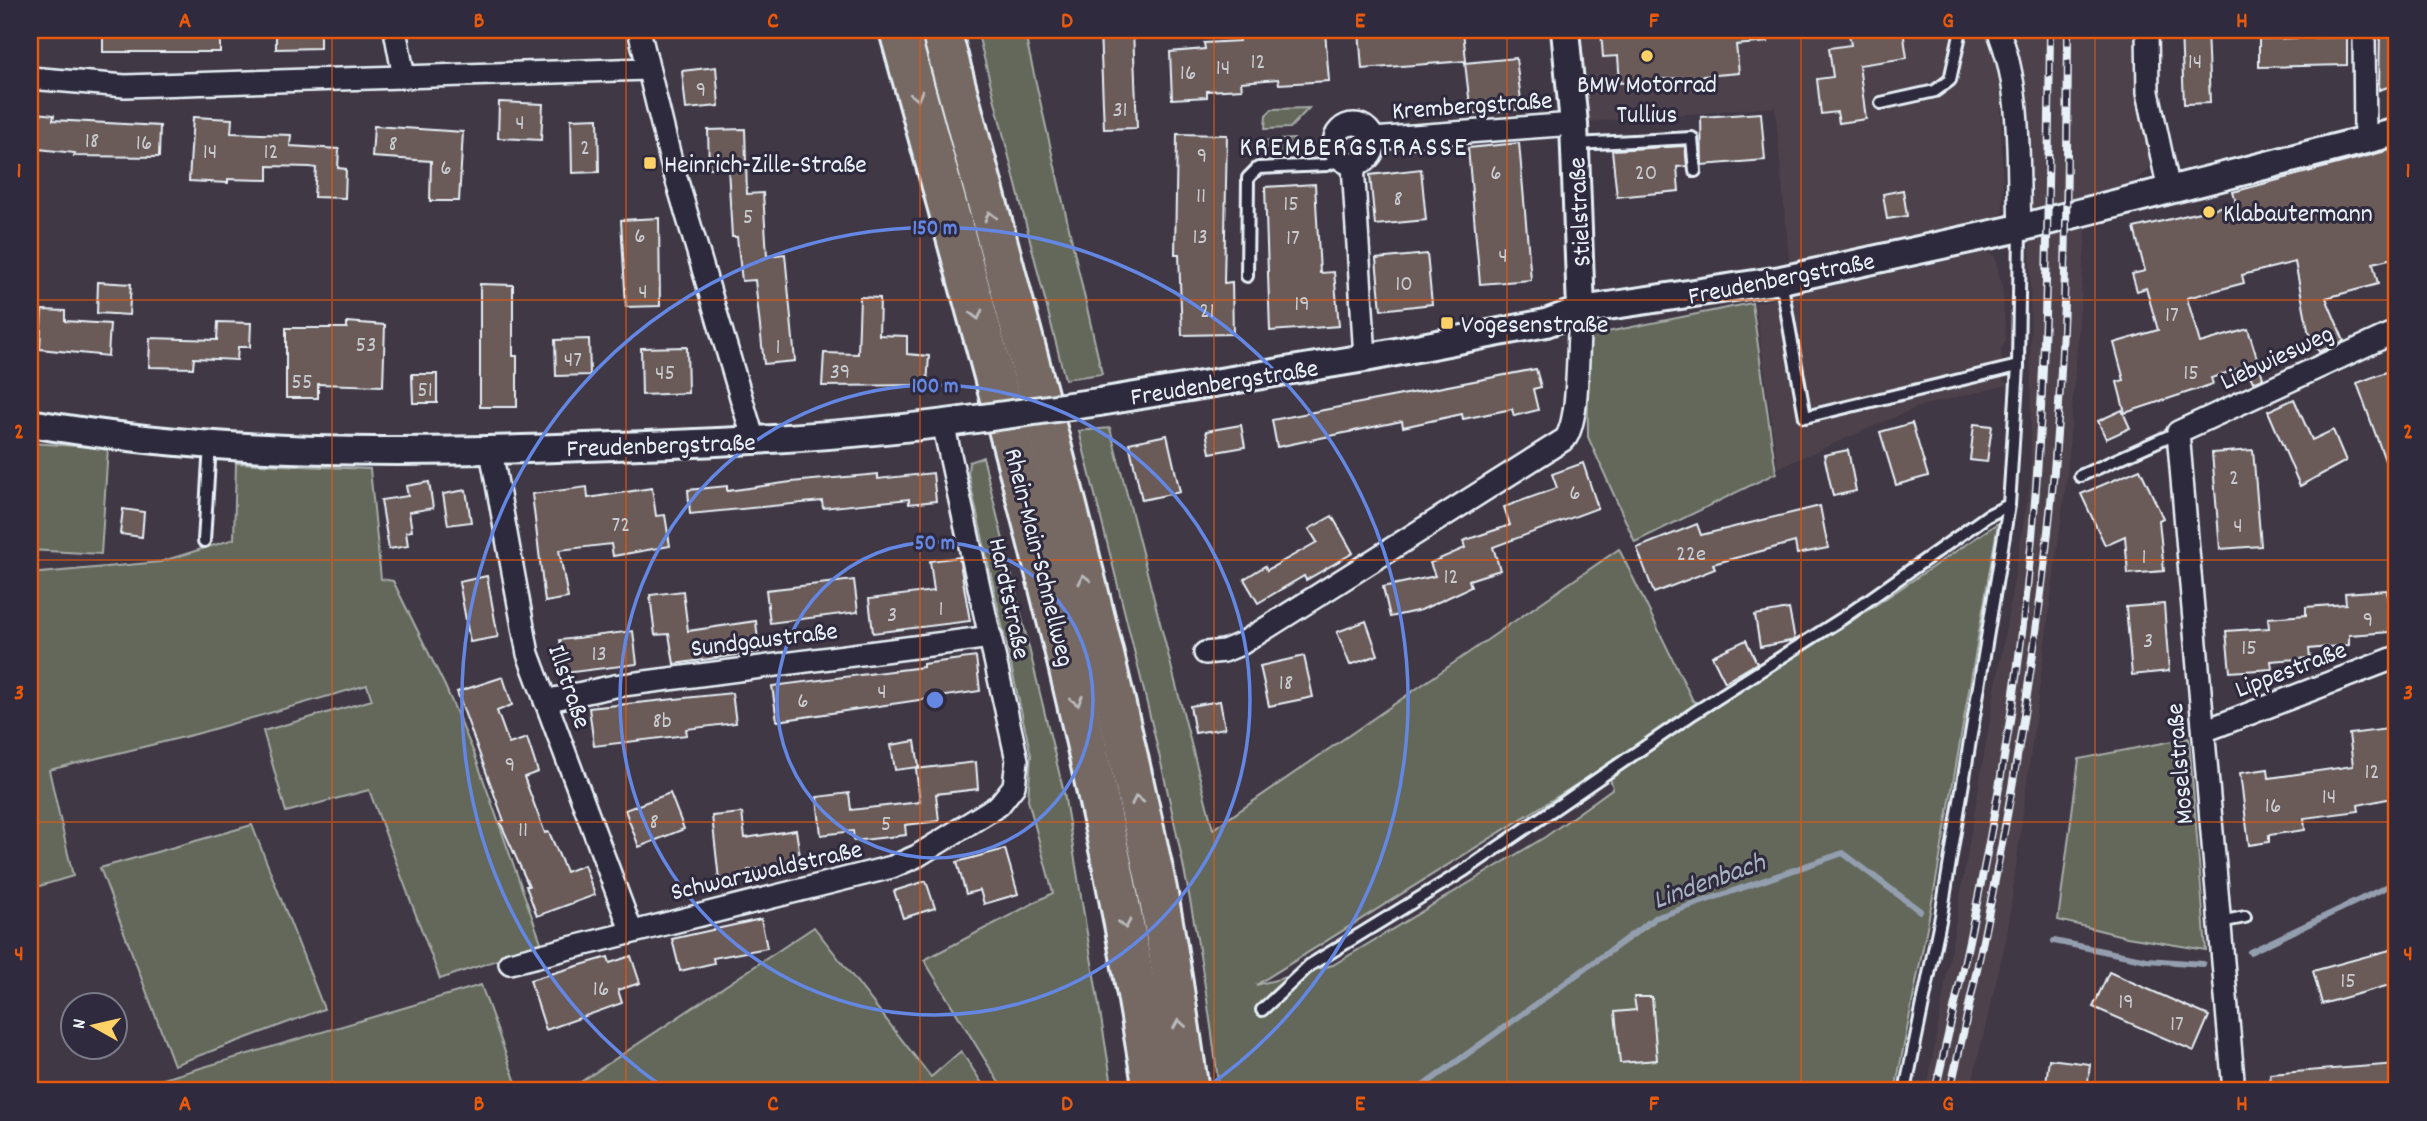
<svg xmlns="http://www.w3.org/2000/svg" width="2427" height="1121" viewBox="0 0 2427 1121" font-family="Dekko,sans-serif">
<rect width="100%" height="100%" fill="#413845"/>
<filter id="ink" filterUnits="userSpaceOnUse"><feTurbulence type="fractalNoise" baseFrequency=".0143" numOctaves="2"/><feDisplacementMap in="SourceGraphic" scale="14" xChannelSelector="R" yChannelSelector="G"/><feConvolveMatrix kernelMatrix="1 2 1 2 8 2 1 2 1" color-interpolation-filters="sRGB"/></filter>
<g filter="url(#ink)">
<g fill="#4d424b">
<path d="M1581 30H1986L2000 55 2003 211 1999 218 1790 269 1775 107 1586 122Z"/>
<path d="M2007 30H2138V92L2151 167 2134 182 2089 194 2067 475 2007 935 1970 1091H1927L2031 479 2030 204 2022 73Z"/>
<path d="M1987 252 1995 257 2002 286 2006 340 2001 350 2003 381 2012 384 1920 406 1778 468 1755 303Z"/>
</g>
<g fill="#63685a" stroke="#a6aca9" stroke-width="2" fill-rule="evenodd">
<path d="M977 30H1024L1102 374 1065 379Z"/>
<path d="M1309 108 1290 128 1265 129 1266 115 1272 109Z"/>
<path d="M1294 139 1295 154 1263 156 1262 141Z"/>
<path d="M1752 303 1776 473 1635 542 1588 437 1587 336Z"/>
<path d="M1110 428 1213 829 1619 549 1693 701 1703 704 1708 711 1852 621 1998 523 1936 881 1895 1091H1219C1195 868 1133 649 1079 431ZM1606 766 1613 788 1545 837 1333 965 1256 985ZM1654 916V922L1595 964 1594 961Z"/>
<path d="M30 443 108 448 101 554 30 550Z"/>
<path d="M983 457 1064 793 1113 1091H1004L924 960 1053 893 1028 800 1031 755 968 473 969 462Z"/>
<path d="M236 463 370 469 381 579 393 581 445 686 474 753 542 945 440 979 369 790 286 812 263 731 372 700 367 685 196 734 49 770 73 876 30 889V574L160 562 234 539Z"/>
<path d="M2189 738 2206 950 2127 937 2058 920 2079 759Z"/>
<path d="M252 825 324 1009 174 1065 100 868Z"/>
<path d="M814 927 931 1077 961 1051 987 1091H567Z"/>
<path d="M481 985 519 1091H112L150 1083Z"/>
</g>
<g fill="none" stroke-linecap="round" stroke-linejoin="round">
<g stroke="#939eaf" stroke-width="6">
<path d="M2054 941 2147 960 2203 964"/>
<path d="M2250 952 2397 882"/>
<path d="M1416 1091 1655 918 1843 853 1920 911"/>
</g>
</g>
<g fill="#6a5a58" stroke="#e8f1f8" stroke-width="2">
<rect x="103" y="30" width="117" height="22"/>
<path d="M276 30H320V48L276 49Z"/>
<path d="M1100 30H1133L1137 128 1104 129Z"/>
<path d="M1359 30H1463L1466 61 1362 69Z"/>
<path d="M1601 30H1768V42L1736 45 1739 73 1620 83 1618 56 1603 57Z"/>
<path d="M1884 30H1903L1907 58 1859 65 1866 119 1839 123 1837 112 1821 114 1817 79 1833 77 1829 48 1851 45 1849 34Z"/>
<path d="M2181 30H2207L2210 103 2184 104Z"/>
<path d="M2380 30H2397V49L2391 51 2397 68V84L2379 90Z"/>
<path d="M1275 31V35L1325 31 1329 81 1279 84 1278 79 1241 82 1242 89 1207 91V97L1172 99 1170 52 1205 49 1204 43 1239 41 1238 35Z"/>
<path d="M2347 37V65L2259 67V39Z"/>
<path d="M1516 58 1522 109 1471 114 1465 63Z"/>
<path d="M716 67 719 106 686 109 682 71Z"/>
<path d="M499 102 543 104 541 140 498 138Z"/>
<path d="M30 112 54 115 53 120 160 126 159 157 74 156 75 153 30 148Z"/>
<path d="M1761 113 1765 160 1702 165 1701 117Z"/>
<path d="M193 117 232 119 231 133 291 135 290 146 339 149 338 168 346 169 345 198 314 197 316 168 310 167 268 166V180L228 179V183L189 181Z"/>
<path d="M598 118 599 172 572 173 571 119Z"/>
<path d="M374 126 463 132 459 201H430L431 161 372 157Z"/>
<path d="M745 129 747 194 763 193 767 256 785 254 795 361 764 364 755 280 742 281 737 237H732L728 167 709 168 708 130Z"/>
<path d="M1177 134 1227 135 1224 283 1232 282 1233 334 1182 335 1179 254H1175Z"/>
<path d="M1519 143 1531 280 1480 284 1468 148Z"/>
<path d="M1685 146 1687 166 1677 167 1679 191 1617 197 1612 150Z"/>
<path d="M2390 150 2397 178V257L2373 263 2378 284 2326 298 2344 341 2319 352 2308 330 2295 262 2242 275 2244 283 2187 298 2200 343 2248 329 2263 378 2253 382 2246 366 2211 378 2213 384 2125 413 2117 382 2124 380 2114 343 2158 330 2146 288 2137 291 2132 274 2145 271 2134 228 2236 203 2233 192Z"/>
<path d="M1421 169 1426 220 1375 225 1370 175Z"/>
<path d="M1315 184 1320 273 1334 272 1339 326 1270 331 1265 187Z"/>
<path d="M1903 190 1907 216 1887 219 1883 194Z"/>
<path d="M659 218 660 306 626 307 621 220Z"/>
<path d="M1427 254 1432 304 1381 310 1376 259Z"/>
<path d="M98 282 131 284 129 315 97 313Z"/>
<path d="M480 284 513 285V356H517V407H480Z"/>
<path d="M860 297 880 298 879 335 907 336V354L929 356 927 385 822 386 824 353 858 354Z"/>
<path d="M42 310 65 311V321L110 324 108 356 40 349Z"/>
<path d="M218 322 251 323 250 347H238L237 360 194 358 193 368 149 367 150 338 217 340Z"/>
<path d="M347 322 385 325 383 386 318 384V398H286V328H347Z"/>
<path d="M589 339 590 375 556 376 555 340Z"/>
<path d="M687 347 688 393 642 395 641 348Z"/>
<path d="M2397 368V488H2395L2357 383Z"/>
<path d="M1536 369 1541 387 1533 389 1538 410 1514 416 1512 409 1463 419 1462 414 1403 427 1402 421 1277 447 1272 420Z"/>
<path d="M412 374H437V403H413Z"/>
<path d="M2294 399 2312 440 2333 430 2346 461 2300 486 2268 411Z"/>
<path d="M2122 410 2130 428 2106 439 2098 421Z"/>
<path d="M1912 423 1928 476 1896 485 1880 432Z"/>
<path d="M1974 424 1992 426 1987 462 1970 460Z"/>
<path d="M1241 425 1245 447 1210 453 1206 431Z"/>
<path d="M1167 435 1180 492 1142 500 1129 443Z"/>
<path d="M1848 450 1856 491 1833 496 1824 455Z"/>
<path d="M2253 450 2261 546 2220 549 2212 453Z"/>
<path d="M1583 463 1598 508 1493 547 1500 570 1469 580 1471 587 1421 610 1390 617 1383 587 1435 576 1430 563 1465 548 1463 541 1510 525 1504 507 1557 488 1552 474Z"/>
<path d="M2140 469 2163 518 2159 520 2164 571 2128 574 2125 536 2105 545 2081 494Z"/>
<path d="M933 473 936 501 909 504V499L823 508 822 501 690 514 688 490 727 486V491L791 482 878 474V479Z"/>
<path d="M429 482 433 508 409 512 412 531 406 532 408 546 389 549 381 500 408 496 406 486Z"/>
<path d="M587 487 588 498 652 488 656 516 665 515 670 546 613 556 611 544 559 550 568 598 545 602 532 494Z"/>
<path d="M466 490 471 522 448 525 443 494Z"/>
<path d="M1820 506 1828 548 1797 554 1795 542 1713 564 1715 569 1654 593 1637 548 1697 524 1701 535Z"/>
<path d="M123 509 144 512 142 537 120 534Z"/>
<path d="M1332 516 1353 553 1306 580 1304 576 1258 603 1244 579 1265 566 1267 570 1317 542 1309 529Z"/>
<path d="M959 557 970 621 873 633 869 599 934 591 930 561Z"/>
<path d="M487 576 498 637 470 642 459 582Z"/>
<path d="M854 580 858 612 770 623 766 590Z"/>
<path d="M2387 590 2390 632 2349 635V645L2309 649 2310 658 2271 661 2272 669 2230 672 2226 631 2269 628 2268 618 2306 615V607L2346 604 2345 593Z"/>
<path d="M683 591 688 631 756 621 759 652 674 664 669 634 655 635 650 595Z"/>
<path d="M2164 604 2169 671 2132 675 2126 607Z"/>
<path d="M1789 609 1795 640 1760 647 1755 615Z"/>
<path d="M1366 621 1378 655 1350 665 1337 632Z"/>
<path d="M633 631 637 664 565 673 560 640Z"/>
<path d="M1746 640 1757 663 1725 682 1712 656Z"/>
<path d="M1304 656 1313 697 1269 706 1260 666Z"/>
<path d="M976 657 980 691 777 721 772 686 923 667V664Z"/>
<path d="M503 677 512 705 497 711 509 744 527 738 538 772 524 777 545 833 549 832 566 872 584 865 595 895 537 916 526 886H529L500 822 504 821 457 692Z"/>
<path d="M732 693 736 723 686 729 687 735 594 746 589 708Z"/>
<path d="M1220 701 1225 728 1195 733 1190 706Z"/>
<path d="M2395 728 2397 744 2393 745 2397 797 2358 805 2359 811 2304 818 2305 830 2269 835V842L2249 845 2240 773 2268 769 2269 778 2353 766 2349 734Z"/>
<path d="M915 741 919 767 895 770 891 745Z"/>
<path d="M976 762 978 789 936 794 939 821 905 825 906 835 854 841 853 831 821 835 817 797 849 793 851 810 920 802 916 769Z"/>
<path d="M670 793 684 829 639 847 625 810Z"/>
<path d="M742 813 745 838 796 830 801 863 748 870 749 877 719 880 712 816Z"/>
<path d="M1005 849 1018 894 984 904 980 890 966 894 957 862Z"/>
<path d="M926 881 935 908 903 918 894 891Z"/>
<path d="M761 919 767 948 713 958 714 963 680 971 672 939Z"/>
<path d="M2397 948V983L2322 1004 2313 971Z"/>
<path d="M631 956 640 983 618 990 622 1003 546 1030 530 980 608 957 610 963Z"/>
<path d="M2109 972 2209 1016 2194 1051 2093 1007Z"/>
<path d="M1634 997H1652L1657 1060 1620 1063 1615 1012 1636 1010Z"/>
<path d="M2049 1059 2090 1064 2087 1091H2045Z"/>
<path d="M2397 1064V1091H2272L2270 1074Z"/>
</g>
<g fill="none" stroke-linecap="round" stroke-linejoin="round">
<g stroke="#e8f1f8" stroke-width="16">
<g id="service">
<path d="M1881 103 1935 91 1950 80 1961 30"/>
<path d="M1575 144 1692 138 1695 171"/>
<path d="M1247 276 1248 178 1258 168 1327 165 1341 159"/>
<path d="M1781 280 1805 417 2018 366"/>
<path d="M2080 476 2178 432"/>
<path d="M204 541 210 445"/>
<path d="M2220 922 2245 917"/>
<path d="M1262 1010 1310 965 1465 870 1694 713 1843 618 1987 516 2009 505"/>
<path d="M1905 1091 1941 916 2009 505 2018 366 2020 229"/>
</g>
</g>
<g stroke="#e8f1f8" stroke-width="26">
<g id="minor">
<path d="M395 30 404 77"/>
<path d="M639 30 671 161 754 441"/>
<path d="M1998 30C2023 90 2017 163 2020 228"/>
<path d="M2147 30 2148 92 2169 190"/>
<path d="M2364 30 2365 142"/>
<path d="M30 78 125 86 648 69"/>
<circle cx="1354" cy="144" r="20"/>
<path d="M1373 139 1574 124"/>
<path d="M1353 164 1365 358"/>
<path d="M491 451 528 654 631 930"/>
<path d="M1205 653 1224 651 1241 644 1565 439C1581 418 1576 342 1581 310"/>
<path d="M545 701 615 686 991 637"/>
<path d="M2204 731 2397 657"/>
<path d="M510 963 892 867 917 856 999 805 1014 786 1017 760 943 423"/>
<path d="M2234 1091 2178 432 2397 331"/>
</g>
</g>
<g stroke="#e8f1f8" stroke-width="32">
<g id="tertiary">
<path d="M1565 30 1574 124 1581 310"/>
<path d="M1099 402 1365 358 1546 323 1581 310 1781 280 2020 228 2397 132"/>
<path d="M30 423C213 455 400 454 586 447 712 443 836 438 961 421"/>
</g>
</g>
<g stroke="#e8f1f8" stroke-width="44">
<g id="motorway">
<path d="M899 30C995 381 1098 731 1153 1091"/>
<path d="M941 30C1015 310 1094 591 1154 875 1169 946 1178 1019 1189 1091"/>
</g>
</g>
<use href="#service" stroke="#2f2a3d" stroke-width="10"/>
<use href="#minor" stroke="#2f2a3d" stroke-width="21"/>
<use href="#tertiary" stroke="#2f2a3d" stroke-width="26"/>
<use href="#motorway" stroke="#766964" stroke-width="38"/>
<g stroke="#e8f1f8" stroke-width="8">
<g id="rail">
<path d="M1935 1091C1975 922 2011 752 2028 578 2047 396 2048 213 2050 30"/>
<path d="M1950 1091C1996 893 2033 695 2052 492 2067 339 2067 184 2068 30"/>
</g>
</g>
<use href="#rail" stroke="#2f2a3d" stroke-width="5" stroke-dasharray="16" stroke-linecap="butt"/>
<g stroke="#e8f1f8" stroke-width="32" stroke-linecap="butt">
<path id="tertiary-bridge" d="M961 421 1099 402"/>
</g>
<use href="#tertiary-bridge" stroke="#2f2a3d" stroke-width="26"/>
</g>
<defs><path id="oneway-chevron" d="M-2-3.5L2.5 0L-2 3.5" fill="none" stroke-width="1.6" stroke-linecap="round" stroke-linejoin="round" transform="scale(1.75)"/></defs>
<g stroke="#babbbd">
<use href="#oneway-chevron" transform="translate(917 96) rotate(75)"/>
<use href="#oneway-chevron" transform="translate(990 216) rotate(-105)"/>
<use href="#oneway-chevron" transform="translate(977 315) rotate(75)"/>
<use href="#oneway-chevron" transform="translate(1084 579) rotate(-104)"/>
<use href="#oneway-chevron" transform="translate(1077 701) rotate(77)"/>
<use href="#oneway-chevron" transform="translate(1137 800) rotate(-102)"/>
<use href="#oneway-chevron" transform="translate(1125 924) rotate(80)"/>
<use href="#oneway-chevron" transform="translate(1179 1024) rotate(-99)"/>
</g>
</g>
<path fill="none" stroke="#e8590c" stroke-width="2" stroke-opacity="0.55" d="M332 30V1091M626 30V1091M920 30V1091M1214 30V1091M1507 30V1091M1801 30V1091M2095 30V1091M30 300H2397M30 560H2397M30 822H2397"/>
<g fill="none" stroke="#6487e3" stroke-width="3.5">
<circle cx="935" cy="700" r="158"/>
<circle cx="935" cy="700" r="315"/>
<path d="M667 1090A473 473 0 1 1 1203 1090"/>
</g>
<g fill="#ffd166" stroke="#2f2a3d" stroke-width="2.5">
<circle cx="1647" cy="56" r="7"/>
<rect x="643" y="156" width="14" height="14" rx="3.5"/>
<circle cx="2209" cy="212" r="7"/>
<rect x="1440" y="316" width="14" height="14" rx="3.5"/>
</g>
<g text-anchor="middle" stroke-width="6" stroke-linejoin="round" paint-order="stroke">
<g font-size="23" fill="#c8cbd0">
<text x="1258" y="68">12</text>
<text x="2195" y="68">14</text>
<text x="1223" y="74">14</text>
<text x="1188" y="79">16</text>
<text x="701" y="96">9</text>
<text x="1120" y="116">31</text>
<text x="520" y="129">4</text>
<text x="92" y="147">18</text>
<text x="144" y="149">16</text>
<text x="393" y="150">8</text>
<text x="585" y="154">2</text>
<text x="210" y="158">14</text>
<text x="271" y="158">12</text>
<text x="1202" y="162">9</text>
<text x="446" y="174">6</text>
<text x="1496" y="179">6</text>
<text x="1646" y="179">20</text>
<text x="1201" y="202">11</text>
<text x="1398" y="205">8</text>
<text x="1291" y="210">15</text>
<text x="748" y="223">5</text>
<text x="640" y="242">6</text>
<text x="1200" y="243">13</text>
<text x="1293" y="244">17</text>
<text x="1503" y="262">4</text>
<text x="1404" y="290">10</text>
<text x="643" y="298">4</text>
<text x="1302" y="310">19</text>
<text x="1207" y="317">21</text>
<text x="2172" y="321">17</text>
<text x="366" y="351">53</text>
<text x="778" y="353">1</text>
<text x="573" y="366">47</text>
<text x="840" y="378">39</text>
<text x="665" y="379">45</text>
<text x="2191" y="379">15</text>
<text x="302" y="388">55</text>
<text x="425" y="396">51</text>
<text x="2234" y="484">2</text>
<text x="1575" y="499">6</text>
<text x="621" y="531">72</text>
<text x="2238" y="532">4</text>
<text x="1691" y="560">22e</text>
<text x="2144" y="563">1</text>
<text x="1451" y="583">12</text>
<text x="941" y="615">1</text>
<text x="892" y="621">3</text>
<text x="2368" y="626">9</text>
<text x="2148" y="647">3</text>
<text x="2249" y="654">15</text>
<text x="599" y="660">13</text>
<text x="1286" y="689">18</text>
<text x="882" y="698">4</text>
<text x="803" y="707">6</text>
<text x="662" y="727">8b</text>
<text x="510" y="771">9</text>
<text x="2372" y="778">12</text>
<text x="2329" y="803">14</text>
<text x="2273" y="812">16</text>
<text x="654" y="828">8</text>
<text x="886" y="830">5</text>
<text x="523" y="836">11</text>
<text x="2348" y="987">15</text>
<text x="601" y="995">16</text>
<text x="2126" y="1008">19</text>
<text x="2177" y="1030">17</text>
</g>
<g font-size="26" fill="#e8f1f8" stroke="#2f2a3d" text-anchor="start">
<text x="1647" y="92" text-anchor="middle">BMW Motorrad<tspan x="1647" dy="30">Tullius</tspan></text>
<text x="664" y="172">Heinrich-Zille-Straße</text>
<text x="2223" y="221">Klabautermann</text>
<text x="1461" y="332">Vogesenstraße</text>
</g>
<g font-size="26" fill="#e8f1f8" stroke="#2f2a3d">
<text transform="translate(1472 104) rotate(-4)" y="9">Krembergstraße</text>
<text transform="translate(1578 212) rotate(-93)" y="9">Stielstraße</text>
<text transform="translate(1781 277) rotate(-11)" y="9">Freudenbergstraße</text>
<text transform="translate(2276 356) rotate(-25)" y="9">Liebwiesweg</text>
<text transform="translate(1224 381) rotate(-9)" y="9">Freudenbergstraße</text>
<text transform="translate(661 444) rotate(-2)" y="9">Freudenbergstraße</text>
<text transform="translate(1041 557) rotate(76)" y="9">Rhein-Main-Schnellweg</text>
<text transform="translate(1011 598) rotate(78)" y="9">Hardtstraße</text>
<text transform="translate(764 638) rotate(-7)" y="9">Sundgaustraße</text>
<text transform="translate(2290 668) rotate(-21)" y="9">Lippestraße</text>
<text transform="translate(571 686) rotate(71)" y="9">Illstraße</text>
<text transform="translate(2178 764) rotate(-95)" y="9">Moselstraße</text>
<text transform="translate(766 869) rotate(-13)" y="9">Schwarzwaldstraße</text>
</g>
<g font-size="28" letter-spacing="2" fill="#e8f1f8" stroke="#2f2a3d">
<text x="1354" y="155">KREMBERGSTRASSE</text>
</g>
<g font-size="28" font-style="italic" fill="#a8b3c1" stroke="#2f2a3d">
<text transform="translate(1708 879) rotate(-20)" y="10">Lindenbach</text>
</g>
</g>
<circle cx="935" cy="700" r="10" fill="#6487e3" stroke="#2f2a3d" stroke-width="3.5"/>
<g font-size="21" text-anchor="middle" font-weight="bold" fill="#6487e3" stroke="#2f2a3d" stroke-width="6" stroke-linejoin="round" paint-order="stroke">
<text x="935" y="234">150 m</text>
<text x="935" y="392">100 m</text>
<text x="935" y="549">50 m</text>
</g>
<rect width="2427" height="1121" fill="none" stroke="#2f2a3d" stroke-width="77"/>
<g transform="translate(94 1026) rotate(278)"><circle r="33" fill="#2f2a3d" stroke="#797a88" stroke-width="2"/>
<path d="M0-5L12 26L0 18L-12 26Z" fill="#ffd166"/>
<text y="-10" font-size="19" font-weight="bold" text-anchor="middle" fill="#e8f1f8">N</text>
</g>
<rect x="38" y="38" width="2350" height="1044" fill="none" stroke="#e8590c" stroke-width="2.5"/>
<g font-size="23" text-anchor="middle" font-weight="bold" fill="#e8590c">
<text x="185" y="27">A</text>
<text x="479" y="27">B</text>
<text x="773" y="27">C</text>
<text x="1067" y="27">D</text>
<text x="1360" y="27">E</text>
<text x="1654" y="27">F</text>
<text x="1948" y="27">G</text>
<text x="2242" y="27">H</text>
<text x="19" y="177">1</text>
<text x="2408" y="177">1</text>
<text x="19" y="438">2</text>
<text x="2408" y="438">2</text>
<text x="19" y="699">3</text>
<text x="2408" y="699">3</text>
<text x="19" y="960">4</text>
<text x="2408" y="960">4</text>
<text x="185" y="1110">A</text>
<text x="479" y="1110">B</text>
<text x="773" y="1110">C</text>
<text x="1067" y="1110">D</text>
<text x="1360" y="1110">E</text>
<text x="1654" y="1110">F</text>
<text x="1948" y="1110">G</text>
<text x="2242" y="1110">H</text>
</g>
</svg>
